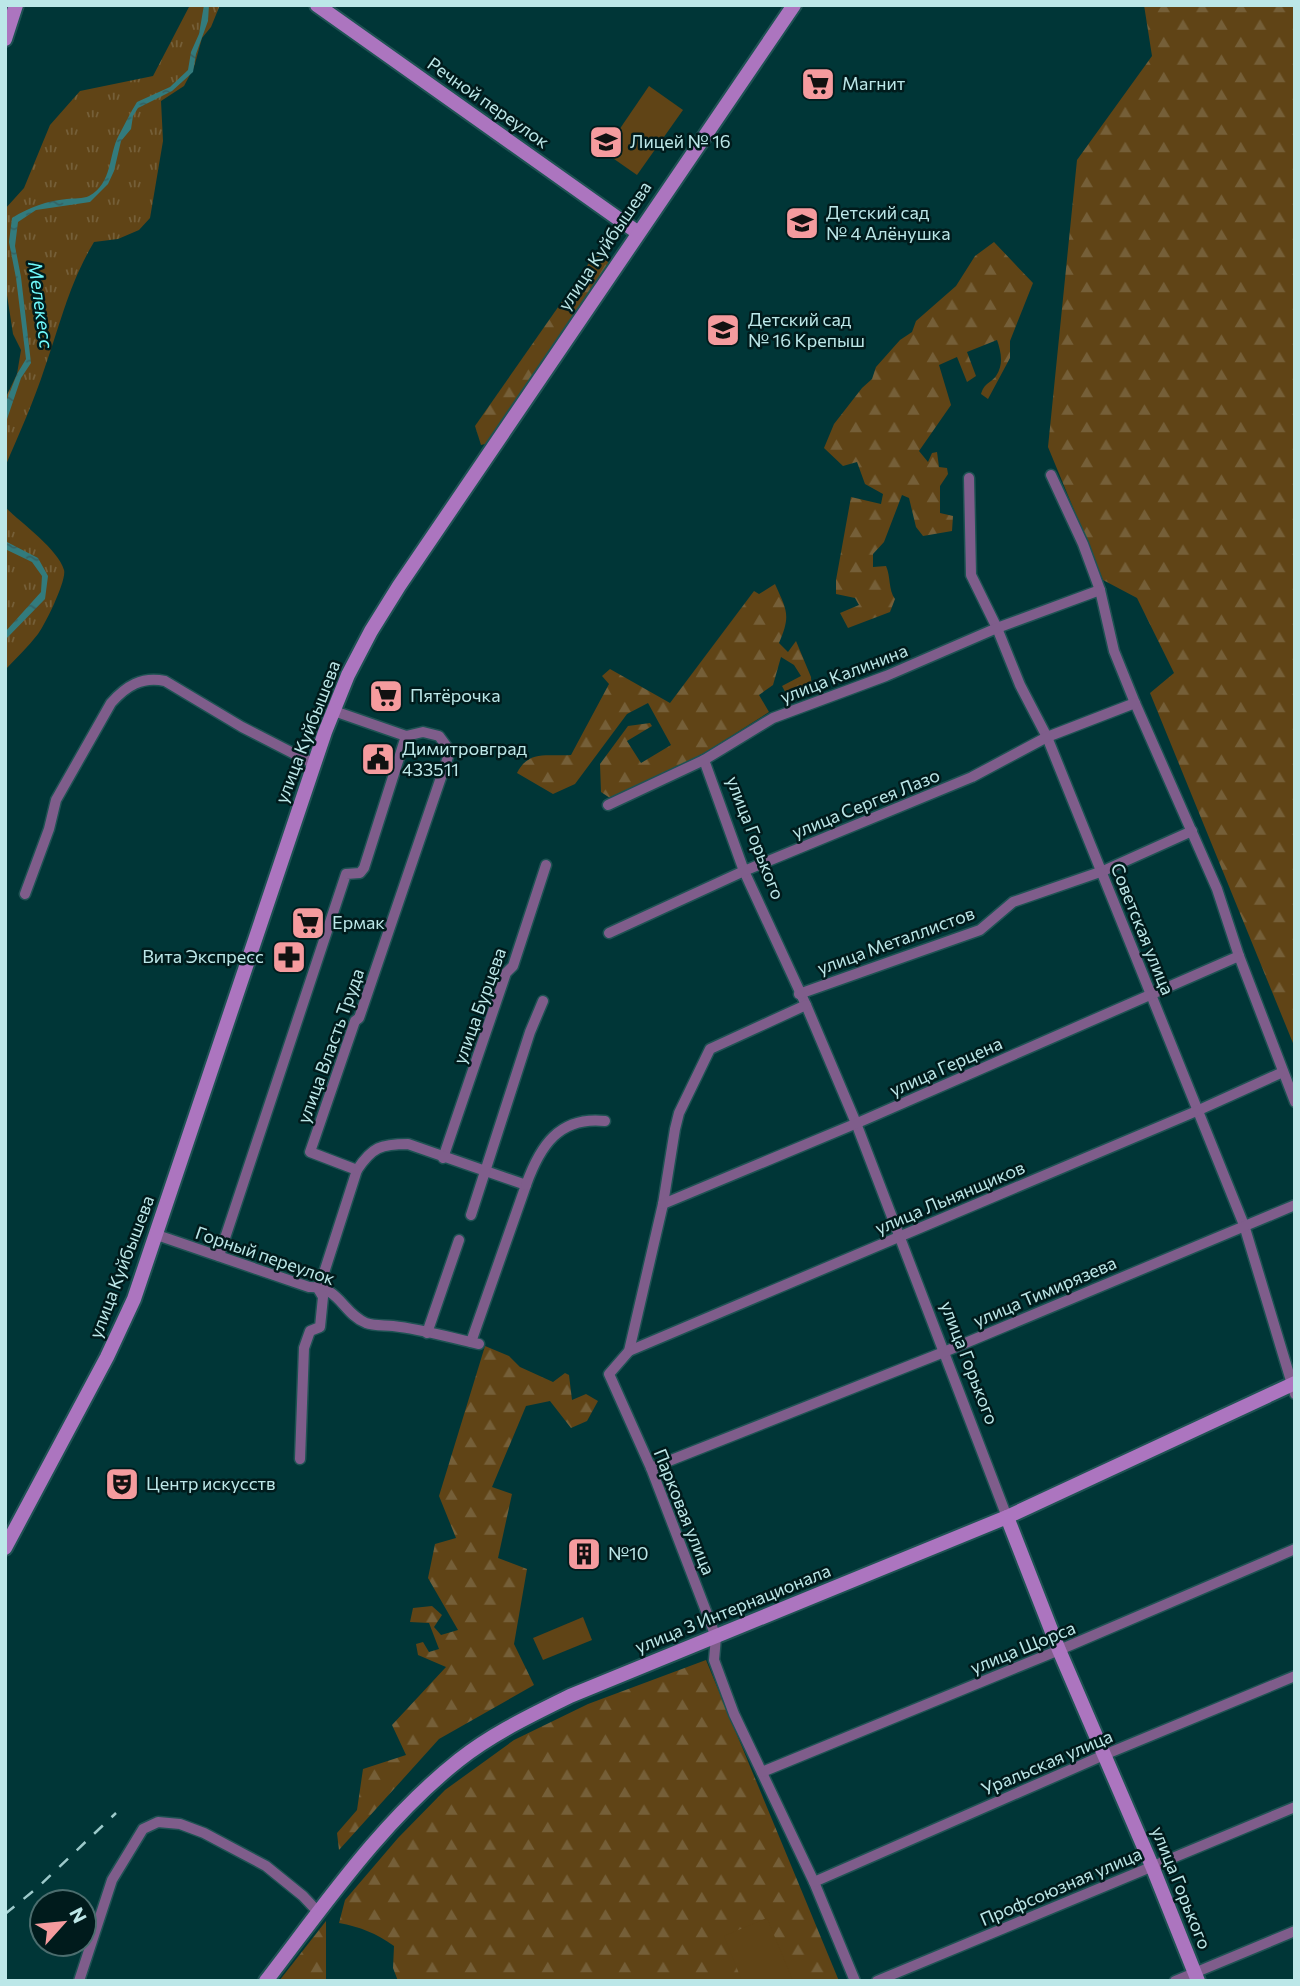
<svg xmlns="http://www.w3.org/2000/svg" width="1300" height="1986" viewBox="0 0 1300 1986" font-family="Commissioner,sans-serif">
<defs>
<pattern id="grass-tufts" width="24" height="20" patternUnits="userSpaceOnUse" patternTransform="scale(1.75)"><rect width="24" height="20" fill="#604416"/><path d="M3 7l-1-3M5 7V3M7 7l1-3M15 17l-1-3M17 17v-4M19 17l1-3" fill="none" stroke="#755f38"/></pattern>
<pattern id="forest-firs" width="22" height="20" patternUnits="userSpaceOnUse" patternTransform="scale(1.75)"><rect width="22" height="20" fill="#604416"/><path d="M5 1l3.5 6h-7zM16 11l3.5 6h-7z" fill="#755f38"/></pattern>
<pattern id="water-ripples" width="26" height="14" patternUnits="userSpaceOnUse" patternTransform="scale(1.75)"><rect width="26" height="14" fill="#327b7d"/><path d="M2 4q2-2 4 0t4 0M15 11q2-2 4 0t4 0" fill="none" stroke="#356364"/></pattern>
</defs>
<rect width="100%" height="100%" fill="#003637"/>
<g fill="url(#grass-tufts)">
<path d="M190 5H220L211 27 202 38 194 67 184 86 161 101 163 141 150 218 139 230 118 239 94 242C69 284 61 322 45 367 34 401 19 434 5 467V399L17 374 21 350 13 334 5 282V209L24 188 50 125 80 91 153 76Z"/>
<path d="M5 507C21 523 58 549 64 570 67 580 45 625 38 634 28 647 16 658 5 670Z"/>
</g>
<g fill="url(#forest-firs)">
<path d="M1144 5H1295V1048L1150 693 1174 673 1137 598 1103 580 1048 447 1077 160 1152 56Z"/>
<path d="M994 242 1033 283 1010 341V358L988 399 981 394C985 382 990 384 996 376 1004 364 1001 352 997 340L967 352 976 376 967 382 957 357 939 365 951 405 919 451 928 462 932 453 937 452 939 467 947 468 948 474 940 486V513L953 516 952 531 923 536 916 527 909 498 902 495 884 542 873 554V567L886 566C891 577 888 589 895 599L890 612 848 628 840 613 859 605 855 598 836 594V580L851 497 881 504 883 494 865 484 857 462 843 466 824 448 834 424 862 388 872 379 876 367 900 340 912 332 916 321 956 286 975 256Z"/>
<path d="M600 254 609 263 489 443 481 445 475 426 591 260Z"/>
<path d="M775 584C787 611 791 615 779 643L788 652 796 641 811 677 812 692 805 696 799 695 789 699 782 686 801 676 794 665 781 657 773 685 759 695 769 712 700 756 610 798 601 792 600 764 628 726 650 723 652 726 627 741 641 763 671 745 648 703 627 714 575 784 553 794 517 773C529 749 548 757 571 755L609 684 602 676 610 669 670 703 754 591 759 594Z"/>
<path d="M485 1346 509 1356 520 1367 553 1382 565 1373 569 1375 572 1400 586 1394 598 1401 587 1421 571 1428 550 1401 526 1406 492 1487 512 1494 498 1558 527 1569 514 1644 534 1685 439 1739 339 1850 337 1833 357 1810 363 1769 406 1755 392 1725 446 1667 418 1655 416 1644 423 1642 429 1652 439 1649 429 1623 410 1622 413 1608 432 1606 442 1615 434 1627 441 1635 458 1630 428 1578 435 1544 456 1538 439 1496Z"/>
<path d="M706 1660 839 1981H398L393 1968 394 1946C376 1933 360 1927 339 1923L345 1900 398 1838 445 1790 514 1740 588 1704Z"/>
<path d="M326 1921V1981H279Z"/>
</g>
<g fill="#604416">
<path d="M649 86 683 110 637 175 604 152Z"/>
<path d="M583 1617 592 1640 543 1660 533 1638Z"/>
<path d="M767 1918 793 1981H742L724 1936Z"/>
</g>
<g fill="url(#water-ripples)">
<path d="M204 5H209L208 21 196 54 193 72 172 91 138 108 133 116 131 129 121 141 114 171 108 184 90 202 36 210 18 222 15 246 21 277 31 363 21 378 5 425 6 402 17 374 26 359 16 278 9 242 12 218C30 207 46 201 67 199 74 198 83 199 89 196 113 183 108 155 119 135 125 124 130 113 137 102L170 87 188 70 191 52 199 34Z"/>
<path d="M5 541 38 558 48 576 45 599 5 640V632L41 592 42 576 32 562 5 549Z"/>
</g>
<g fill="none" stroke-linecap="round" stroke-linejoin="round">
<g stroke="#1e5253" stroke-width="13">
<g id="street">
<path d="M1051 475 1083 544 1100 590 1114 651 1135 703 1217 889 1239 956 1295 1102"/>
<path d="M969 478 971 575 997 628 1020 685 1047 737 1244 1225 1295 1394"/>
<path d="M704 760 744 871 806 1005 856 1123 1007 1517"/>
<path d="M608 805 704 760 773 718 886 676 997 628 1100 590"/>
<path d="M25 894 49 829 56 800 111 703C126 686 142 676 165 681L242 727 314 764"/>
<path d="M609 933 744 871 972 777 1047 737 1135 703"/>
<path d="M799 994 980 930 1013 902 1103 871 1192 831"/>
<path d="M806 1005 710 1049 679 1113 675 1129 663 1204 629 1351 609 1374 651 1468 716 1637 714 1660 734 1714 814 1882 855 1981"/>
<path d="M443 1158 506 973 513 966 546 865"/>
<path d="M357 1170C372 1147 381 1144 408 1144L526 1185 471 1342"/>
<path d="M526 1185C540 1146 559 1116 605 1121"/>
<path d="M663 1204 862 1121 1239 956"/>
<path d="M471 1215 530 1032 543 1001"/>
<path d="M157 1235 309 1287C340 1286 342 1313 366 1323 374 1326 385 1325 393 1326 422 1329 451 1338 479 1344"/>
<path d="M219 1256 346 874 360 873 364 868 406 736"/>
<path d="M427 1333 459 1240"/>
<path d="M629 1351 1199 1110 1283 1072"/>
<path d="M300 1459 304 1348 310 1331 320 1327 323 1297 317 1287 321 1282 357 1170 310 1152 355 1021 359 1018 450 751 439 736 423 732 406 736 334 711"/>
<path d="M651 1468 944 1352 1295 1205"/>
<path d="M762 1772 1059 1650 1295 1549"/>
<path d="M814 1882 1104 1755 1295 1676"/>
<path d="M79 1981 112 1880 143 1829 158 1822 180 1824 204 1833 266 1866 303 1896 319 1913"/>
<path d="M877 1981 1295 1807"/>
<path d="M1175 1981 1295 1931"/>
</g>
</g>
<g stroke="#1e5253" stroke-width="18">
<g id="secondary">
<path d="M317 5 637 232"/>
<path d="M5 39 16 5"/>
<path d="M1007 1517 1059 1650 1152 1866 1198 1981"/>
<path d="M5 1548 107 1357 134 1299 325 732 348 675 371 631 399 586 794 5"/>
<path d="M266 1981C326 1903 382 1821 459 1760 493 1733 532 1715 570 1696L1007 1517 1295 1383"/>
</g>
</g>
<use href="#street" stroke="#7f5d8b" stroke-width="10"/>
<use href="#secondary" stroke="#ac75bf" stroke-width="14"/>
<path stroke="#9dcacb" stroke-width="2.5" stroke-dasharray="12 12" stroke-linecap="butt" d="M5 1914 37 1888 116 1813"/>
</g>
<defs>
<g id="supermarket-square" transform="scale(1.75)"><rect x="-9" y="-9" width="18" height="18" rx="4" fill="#f59b9e" stroke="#001b1c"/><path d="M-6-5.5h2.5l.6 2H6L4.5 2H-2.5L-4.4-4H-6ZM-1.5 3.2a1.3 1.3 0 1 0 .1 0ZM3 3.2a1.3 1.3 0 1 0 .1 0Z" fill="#111"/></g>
<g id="school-square" transform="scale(1.75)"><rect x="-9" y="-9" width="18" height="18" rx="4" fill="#f59b9e" stroke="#001b1c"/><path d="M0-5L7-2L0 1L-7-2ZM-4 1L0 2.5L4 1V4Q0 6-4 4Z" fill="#111"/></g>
<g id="civic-square" transform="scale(1.75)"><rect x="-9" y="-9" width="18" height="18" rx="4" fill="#f59b9e" stroke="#001b1c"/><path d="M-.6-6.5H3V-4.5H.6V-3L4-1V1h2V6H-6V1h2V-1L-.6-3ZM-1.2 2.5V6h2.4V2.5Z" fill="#111"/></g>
<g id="pharmacy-square" transform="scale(1.75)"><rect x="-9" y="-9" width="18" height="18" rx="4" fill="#f59b9e" stroke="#001b1c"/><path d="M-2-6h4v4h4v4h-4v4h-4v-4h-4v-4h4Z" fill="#111"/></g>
<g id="theatre-square" transform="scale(1.75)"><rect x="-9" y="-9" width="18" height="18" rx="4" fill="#f59b9e" stroke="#001b1c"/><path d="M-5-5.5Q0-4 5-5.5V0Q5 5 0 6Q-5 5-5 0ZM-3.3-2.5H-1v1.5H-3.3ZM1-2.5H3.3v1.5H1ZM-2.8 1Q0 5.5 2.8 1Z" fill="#111"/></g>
<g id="building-square" transform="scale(1.75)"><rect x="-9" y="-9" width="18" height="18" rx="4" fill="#f59b9e" stroke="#001b1c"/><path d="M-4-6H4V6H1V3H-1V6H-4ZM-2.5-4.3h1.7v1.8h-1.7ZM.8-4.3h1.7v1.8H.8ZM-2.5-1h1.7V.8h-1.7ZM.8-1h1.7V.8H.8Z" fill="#111"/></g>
</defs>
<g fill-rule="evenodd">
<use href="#supermarket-square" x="818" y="84"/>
<use href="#school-square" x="606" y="142"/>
<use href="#school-square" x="802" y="223"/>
<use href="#school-square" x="723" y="330"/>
<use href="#supermarket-square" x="386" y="696"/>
<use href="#civic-square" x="378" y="759"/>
<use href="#supermarket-square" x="308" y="923"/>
<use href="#pharmacy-square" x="289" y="957"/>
<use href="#theatre-square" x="122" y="1484"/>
<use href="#building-square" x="584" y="1554"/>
</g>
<g text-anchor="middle" stroke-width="5" stroke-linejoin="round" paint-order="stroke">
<g font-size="18" fill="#bce7e8" stroke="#001b1c" text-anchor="start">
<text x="842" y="90">Магнит</text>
<text x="630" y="148">Лицей № 16</text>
<text x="826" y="219">Детский сад<tspan x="826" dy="21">№ 4 Алёнушка</tspan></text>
<text x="748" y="326">Детский сад<tspan x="748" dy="21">№ 16 Крепыш</tspan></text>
<text x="410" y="702">Пятёрочка</text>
<text x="402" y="755">Димитровград<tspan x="402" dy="21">433511</tspan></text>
<text x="332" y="929">Ермак</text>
<text x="264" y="963" text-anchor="end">Вита Экспресс</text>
<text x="146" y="1490">Центр искусств</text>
<text x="608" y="1560">№10</text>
</g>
<g font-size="18" fill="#bce7e8" stroke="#001b1c">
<text transform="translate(488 103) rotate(35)" y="6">Речной переулок</text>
<text transform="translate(605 246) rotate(-56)" y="6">улица Куйбышева</text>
<text transform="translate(844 674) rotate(-21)" y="6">улица Калинина</text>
<text transform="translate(308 732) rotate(-69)" y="6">улица Куйбышева</text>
<text transform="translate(866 804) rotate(-22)" y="6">улица Сергея Лазо</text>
<text transform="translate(755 838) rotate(69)" y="6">улица Горького</text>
<text transform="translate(1142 929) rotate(68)" y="6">Советская улица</text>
<text transform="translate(896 941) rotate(-20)" y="6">улица Металлистов</text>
<text transform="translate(480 1006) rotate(-70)" y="6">улица Бурцева</text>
<text transform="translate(331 1046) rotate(-70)" y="6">улица Власть Труда</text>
<text transform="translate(946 1067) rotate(-24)" y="6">улица Герцена</text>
<text transform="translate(950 1198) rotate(-23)" y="6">улица Льнянщиков</text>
<text transform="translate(265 1256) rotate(19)" y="6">Горный переулок</text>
<text transform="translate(122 1267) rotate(-69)" y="6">улица Куйбышева</text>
<text transform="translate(1045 1292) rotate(-23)" y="6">улица Тимирязева</text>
<text transform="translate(969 1363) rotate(69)" y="6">улица Горького</text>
<text transform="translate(684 1512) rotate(68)" y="6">Парковая улица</text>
<text transform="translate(733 1609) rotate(-22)" y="6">улица 3 Интернационала</text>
<text transform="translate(1023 1648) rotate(-22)" y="6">улица Щорса</text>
<text transform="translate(1047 1763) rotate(-23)" y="6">Уральская улица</text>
<text transform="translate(1061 1887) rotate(-23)" y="6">Профсоюзная улица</text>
<text transform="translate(1181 1888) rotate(68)" y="6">улица Горького</text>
</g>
<g font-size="19" font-style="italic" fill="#70fafc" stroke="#001b1c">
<text transform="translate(41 305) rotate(82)" y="7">Мелекесс</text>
</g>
</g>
<rect width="1300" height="1986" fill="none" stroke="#bce7e8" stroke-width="14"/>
<g transform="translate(63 1923) rotate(63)"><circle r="33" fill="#001b1c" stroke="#4b6d6e" stroke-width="2"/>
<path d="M0-5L12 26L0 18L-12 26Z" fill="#f59b9e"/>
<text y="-10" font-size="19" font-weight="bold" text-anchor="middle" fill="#bce7e8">N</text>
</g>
</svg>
